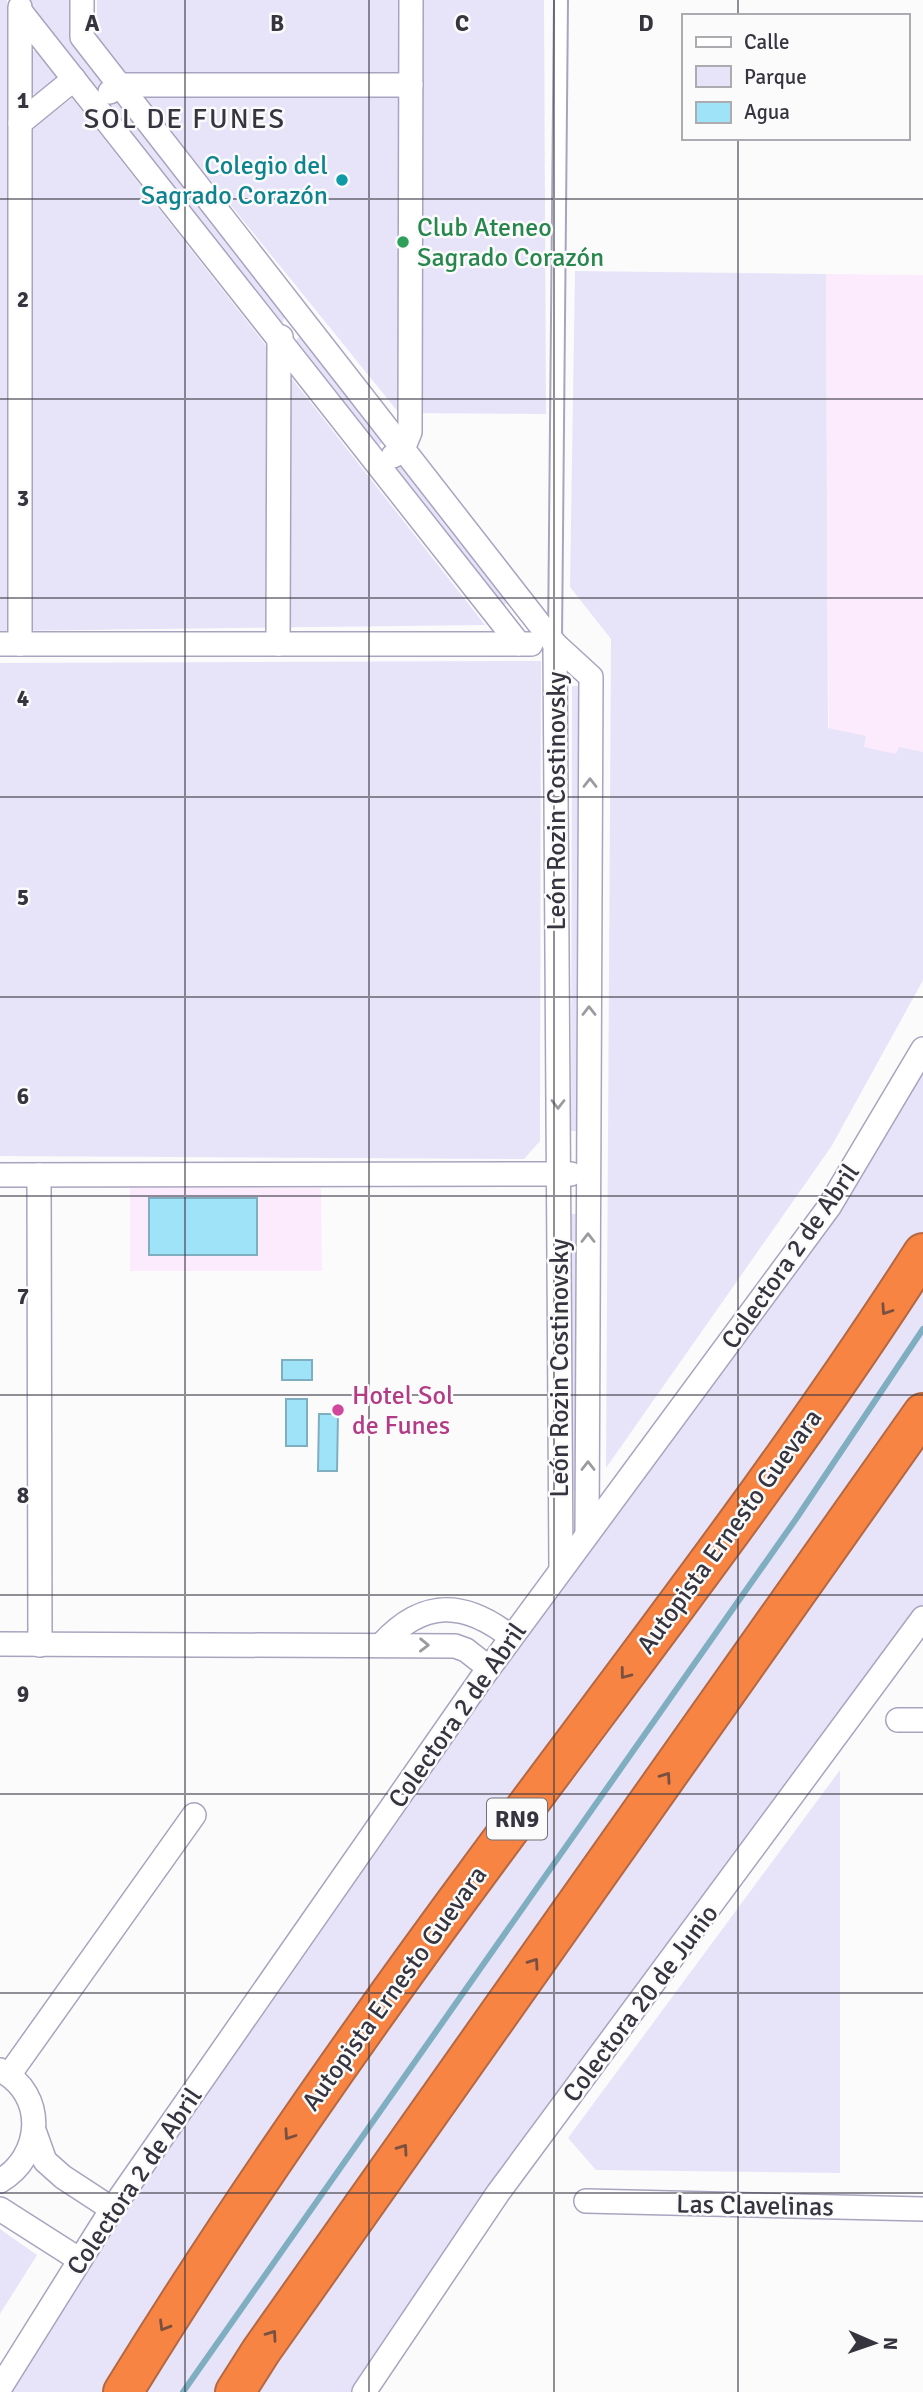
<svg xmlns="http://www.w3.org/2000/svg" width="923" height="2392" viewBox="0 0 923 2392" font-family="Signika,sans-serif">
<rect width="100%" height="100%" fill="#fbfbfb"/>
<g fill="#fcebfc">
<path d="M826 274 923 275V980L831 1147Z"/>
<path d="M130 1188H321L322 1271H130Z"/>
</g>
<g fill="#e7e4f9">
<path d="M0 0H7L10 133 33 128 72 98 485 625 0 631Z"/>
<path d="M30 0H74L102 80 98 89 92 88 30 12Z"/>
<path d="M97 0H544L546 414 399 413 97 40Z"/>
<path d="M37 49 59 78 35 95 31 92 30 54Z"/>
<path d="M113 102 120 104 286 314 282 324H275L112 111 110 106Z"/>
<path d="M575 271 826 274 828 728 866 736 864 747 896 754 899 747 923 752V980L831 1147 606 1468 611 639 570 587Z"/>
<path d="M299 337 305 339 384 441 376 448 294 342Z"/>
<path d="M397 466 405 468 510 601 500 608 395 469Z"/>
<path d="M541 661 540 1141 524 1159 0 1156V663Z"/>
<path d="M572 686H580L579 1131H571Z"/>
<path d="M923 1049V1618L364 2392H0L112 2209 671 1424Z"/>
<path d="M570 1214H578L580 1491H571Z"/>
<path d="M840 1770V2173L596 2170 568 2138Z"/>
<path d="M0 2229 37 2255 0 2314Z"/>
</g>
<g fill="#9fe3f9" stroke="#80aec1" stroke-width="2">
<rect x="149" y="1198" width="108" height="57"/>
<rect x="282" y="1360" width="30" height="20"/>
<rect x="286" y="1399" width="21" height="47"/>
<path d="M319 1414H338L337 1471H318Z"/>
</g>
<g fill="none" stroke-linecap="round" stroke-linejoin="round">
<path stroke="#80aec1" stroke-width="6" d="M183 2392 796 1519 923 1329"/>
<g stroke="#a8a4bf" stroke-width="16">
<path id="lane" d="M555 640 561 0"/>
</g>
<g stroke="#a8a4bf" stroke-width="26">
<g id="street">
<path d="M82 0V37L555 644 591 677 587 1534"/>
<path d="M21 12 519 644"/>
<path d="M110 92 119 85H411"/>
<path d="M20 123 74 79"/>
<path d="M393 456 403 449 410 432 411 0"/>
<path d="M0 644H531"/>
<path d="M20 644V7"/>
<path d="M278 644 279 339 281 337"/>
<path d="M555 644 561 1569"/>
<path d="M0 1175 571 1174"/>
<path d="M39 1175 40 1645"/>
<path d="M0 1644 455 1646 466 1650 489 1668"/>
<path d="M382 1644C423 1599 464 1600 511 1637"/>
<path d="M898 1720H923"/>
<path d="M0 2070C47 2094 43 2156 0 2181"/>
<path d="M9 2075 194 1815"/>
<path d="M35 2133 45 2161 63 2177 112 2209"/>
<path d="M586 2201 923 2209"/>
<path d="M0 2209 80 2260"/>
<path d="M0 2388 112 2209 481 1679 829 1207 923 1049"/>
<path d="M364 2392 498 2193 923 1618"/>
</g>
</g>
<g stroke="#b46842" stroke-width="42">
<g id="highway">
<path d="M123 2392C233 2213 353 2041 478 1872 628 1668 786 1467 923 1253"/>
<path d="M235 2392 261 2351 923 1413"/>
</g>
</g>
<use href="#lane" stroke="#fff" stroke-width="12"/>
<use href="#street" stroke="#fff" stroke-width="23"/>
<use href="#highway" stroke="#f88444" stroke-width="38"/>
</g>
<defs><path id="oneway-chevron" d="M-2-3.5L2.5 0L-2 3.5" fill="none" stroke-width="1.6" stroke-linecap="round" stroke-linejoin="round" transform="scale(1.75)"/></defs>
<g stroke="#9a9a9f">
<use href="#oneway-chevron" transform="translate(590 783) rotate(-90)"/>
<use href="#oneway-chevron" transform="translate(589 1011) rotate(-90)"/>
<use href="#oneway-chevron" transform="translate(558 1104) rotate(90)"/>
<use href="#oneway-chevron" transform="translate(588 1238) rotate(-90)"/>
<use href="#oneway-chevron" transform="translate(588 1466) rotate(-90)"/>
<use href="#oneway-chevron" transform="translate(424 1645) rotate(1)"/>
</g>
<g stroke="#7a5041">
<use href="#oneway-chevron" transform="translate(886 1310) rotate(124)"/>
<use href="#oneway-chevron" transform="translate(625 1674) rotate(127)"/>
<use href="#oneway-chevron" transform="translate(666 1777) rotate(-55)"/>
<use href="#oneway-chevron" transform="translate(534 1963) rotate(-55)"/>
<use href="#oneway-chevron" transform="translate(289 2135) rotate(124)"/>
<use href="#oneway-chevron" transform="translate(403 2149) rotate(-55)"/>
<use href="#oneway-chevron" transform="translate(164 2326) rotate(121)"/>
<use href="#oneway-chevron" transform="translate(272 2335) rotate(-55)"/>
</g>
<path fill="none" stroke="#36343f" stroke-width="2" stroke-opacity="0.55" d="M185 0V2392M369 0V2392M554 0V2392M738 0V16M738 138V2392M0 199H923M0 399H923M0 598H923M0 797H923M0 997H923M0 1196H923M0 1395H923M0 1595H923M0 1794H923M0 1993H923M0 2193H923"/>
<circle fill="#0f9aa8" stroke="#fbfbfb" stroke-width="2.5" cx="342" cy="180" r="7"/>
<circle fill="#2e9e5b" stroke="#fbfbfb" stroke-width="2.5" cx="403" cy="242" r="7"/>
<circle fill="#d1479c" stroke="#fbfbfb" stroke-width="2.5" cx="338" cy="1410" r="7"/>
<g text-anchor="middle" stroke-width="5" stroke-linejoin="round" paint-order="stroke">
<rect fill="#fbfbfb" stroke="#717077" stroke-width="2" x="487" y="1798.5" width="60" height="41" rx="5"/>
<g font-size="24" font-weight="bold" fill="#36343f">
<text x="517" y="1827">RN9</text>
</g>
<g font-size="26" fill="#0d838f" stroke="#fbfbfb" text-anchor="end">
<text x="328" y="174">Colegio del<tspan x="328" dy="30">Sagrado Corazón</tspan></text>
</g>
<g font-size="26" fill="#27864d" stroke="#fbfbfb" text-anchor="start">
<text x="417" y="236">Club Ateneo<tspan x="417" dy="30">Sagrado Corazón</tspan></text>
</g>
<g font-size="26" fill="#36343f" stroke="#fbfbfb">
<text transform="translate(556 801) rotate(-90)" y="9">León Rozin Costinovsky</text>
<text transform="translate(790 1256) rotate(-55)" y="9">Colectora 2 de Abril</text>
<text transform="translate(559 1368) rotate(-90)" y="9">León Rozin Costinovsky</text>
<text transform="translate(729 1531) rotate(-54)" y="9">Autopista Ernesto Guevara</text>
<text transform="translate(457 1715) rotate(-55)" y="9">Colectora 2 de Abril</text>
<text transform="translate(394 1988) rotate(-54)" y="9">Autopista Ernesto Guevara</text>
<text transform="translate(640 2003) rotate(-53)" y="9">Colectora 20 de Junio</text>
<text transform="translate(134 2181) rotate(-56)" y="9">Colectora 2 de Abril</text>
<text transform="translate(755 2205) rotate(1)" y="9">Las Clavelinas</text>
</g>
<g font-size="26" fill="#b23c85" stroke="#fbfbfb" text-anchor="start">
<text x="352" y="1404">Hotel Sol<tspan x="352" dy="30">de Funes</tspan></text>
</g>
<g font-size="28" letter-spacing="2" fill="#36343f" stroke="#fbfbfb">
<text x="185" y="128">SOL DE FUNES</text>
</g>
</g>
<g font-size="23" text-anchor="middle" font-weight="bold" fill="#36343f" stroke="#fbfbfb" stroke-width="5" stroke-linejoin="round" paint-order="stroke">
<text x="92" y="31">A</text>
<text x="277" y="31">B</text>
<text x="462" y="31">C</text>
<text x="646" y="31">D</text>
<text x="23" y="108">1</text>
<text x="23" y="307">2</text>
<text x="23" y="506">3</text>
<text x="23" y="706">4</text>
<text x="23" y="905">5</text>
<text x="23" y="1104">6</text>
<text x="23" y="1304">7</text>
<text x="23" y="1503">8</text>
<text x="23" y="1702">9</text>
</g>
<rect x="682" y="14" width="228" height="126" fill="#fbfbfb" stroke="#acabb0" stroke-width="2"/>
<rect x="696" y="37" width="35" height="10" fill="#ffffff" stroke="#acabb0" stroke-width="2"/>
<text x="744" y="49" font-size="21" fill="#36343f">Calle</text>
<rect x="696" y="66" width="35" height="21" fill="#e7e4f9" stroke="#acabb0" stroke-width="2"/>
<text x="744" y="84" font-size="21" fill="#36343f">Parque</text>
<rect x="696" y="102" width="35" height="21" fill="#9fe3f9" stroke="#acabb0" stroke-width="2"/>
<text x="744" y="119" font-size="21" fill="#36343f">Agua</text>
<g transform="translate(874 2343) rotate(92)" stroke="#fbfbfb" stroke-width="5" paint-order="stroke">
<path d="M0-5L12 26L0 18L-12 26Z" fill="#36343f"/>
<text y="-10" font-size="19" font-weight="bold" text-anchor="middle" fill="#36343f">N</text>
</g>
</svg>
